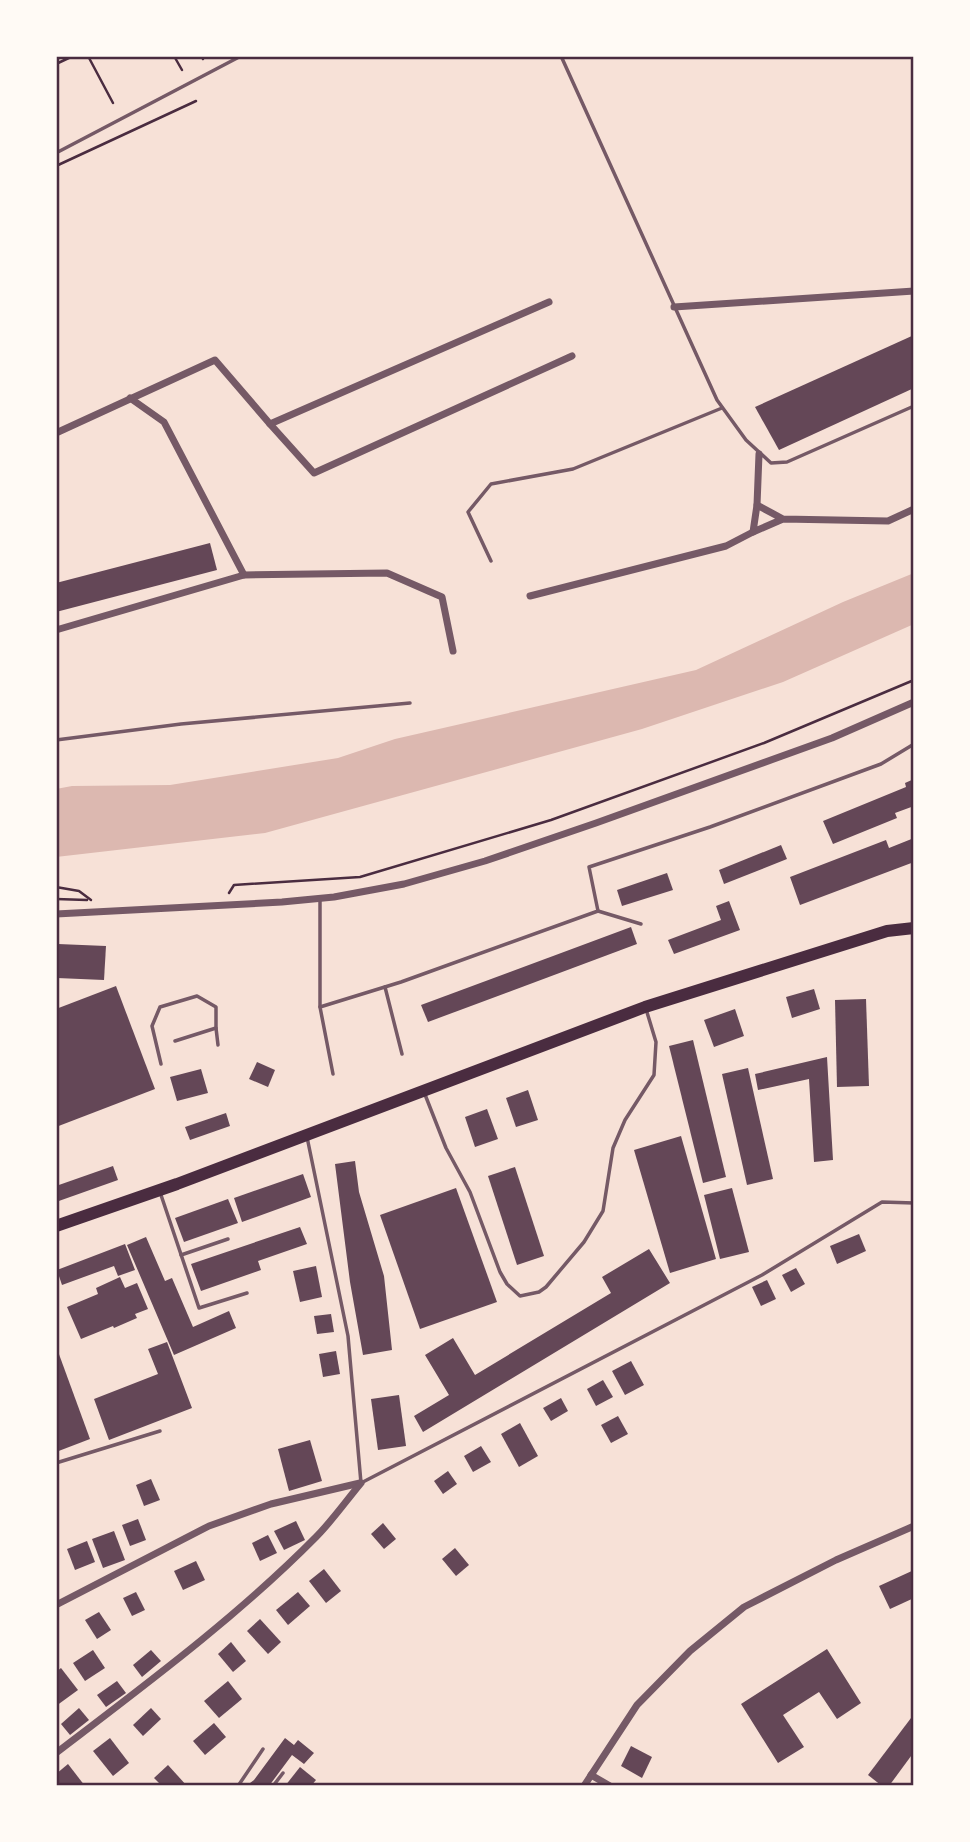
<svg xmlns="http://www.w3.org/2000/svg" width="970" height="1842" viewBox="0 0 970 1842" font-family="'Crimson Pro',serif">
<rect width="100%" height="100%" fill="#f7e1d7"/>
<path fill="#dcb8b0" d="M914 573V624L783 682 642 729 265 833 56 857V789L72 786 170 785 338 758 395 739 696 670 843 602Z"/>
<g fill="#644757">
<path d="M914 335V388L779 450 755 407Z"/>
<path d="M210 543 217 570 56 612V583Z"/>
<path d="M914 779V806L895 813 897 818 833 844 823 821 906 787 905 783Z"/>
<path d="M914 838V862L800 905 790 877 886 840 889 848Z"/>
<path d="M781 845 787 859 724 884 719 870Z"/>
<path d="M667 873 673 890 622 906 617 890Z"/>
<path d="M729 901 740 930 674 954 668 940 721 920 716 906Z"/>
<path d="M631 927 637 944 428 1022 421 1005Z"/>
<path d="M58 944 106 946 104 980 57 978Z"/>
<path d="M116 986 155 1089 56 1127V1009Z"/>
<path d="M814 989 820 1009 792 1018 786 997Z"/>
<path d="M866 999 869 1086 837 1087 835 1000Z"/>
<path d="M735 1009 744 1036 714 1047 704 1020Z"/>
<path d="M693 1040 726 1177 703 1183 669 1046Z"/>
<path d="M827 1057 833 1160 814 1162 809 1079 758 1090 755 1074Z"/>
<path d="M257 1062 275 1070 268 1087 249 1079Z"/>
<path d="M748 1068 773 1179 747 1185 722 1074Z"/>
<path d="M201 1069 208 1093 177 1101 170 1077Z"/>
<path d="M528 1090 538 1120 516 1127 506 1098Z"/>
<path d="M487 1109 498 1139 475 1147 465 1117Z"/>
<path d="M226 1113 230 1126 190 1140 185 1127Z"/>
<path d="M681 1136 716 1259 670 1273 634 1150Z"/>
<path d="M355 1161 359 1192 384 1276 392 1350 363 1355 350 1282 335 1164Z"/>
<path d="M113 1166 118 1180 56 1202V1186Z"/>
<path d="M515 1167 544 1256 517 1265 488 1176Z"/>
<path d="M303 1174 311 1197 242 1222 234 1198Z"/>
<path d="M456 1188 497 1302 420 1329 380 1215Z"/>
<path d="M732 1188 749 1252 720 1259 704 1195Z"/>
<path d="M228 1199 238 1223 184 1242 175 1218Z"/>
<path d="M300 1227 307 1244 258 1261 261 1270 201 1291 191 1264Z"/>
<path d="M859 1234 866 1251 837 1264 830 1246Z"/>
<path d="M146 1237 165 1281 172 1278 193 1327 229 1311 236 1328 174 1355 127 1245Z"/>
<path d="M125 1244 135 1270 118 1276 114 1266 62 1285 57 1270Z"/>
<path d="M649 1249 670 1283 423 1432 414 1416 449 1395 425 1355 453 1338 475 1375 611 1293 602 1277Z"/>
<path d="M316 1266 322 1297 300 1302 293 1271Z"/>
<path d="M796 1268 805 1284 791 1292 782 1275Z"/>
<path d="M120 1277 125 1288 137 1283 148 1309 135 1314 137 1318 114 1328 113 1326 81 1339 67 1307 98 1294 96 1288Z"/>
<path d="M767 1280 776 1299 761 1306 752 1287Z"/>
<path d="M331 1314 334 1332 317 1334 314 1316Z"/>
<path d="M167 1342 192 1408 109 1440 94 1399 158 1374 148 1349Z"/>
<path d="M56 1346 90 1439 56 1452Z"/>
<path d="M336 1351 340 1374 323 1377 319 1354Z"/>
<path d="M631 1361 644 1385 625 1395 612 1371Z"/>
<path d="M603 1380 613 1397 596 1406 587 1389Z"/>
<path d="M399 1395 406 1446 378 1450 371 1399Z"/>
<path d="M561 1398 568 1411 551 1421 543 1408Z"/>
<path d="M618 1416 628 1434 611 1443 601 1425Z"/>
<path d="M520 1423 538 1456 519 1467 501 1434Z"/>
<path d="M310 1440 322 1481 289 1491 278 1449Z"/>
<path d="M481 1446 491 1462 473 1472 464 1456Z"/>
<path d="M448 1471 457 1484 443 1494 434 1481Z"/>
<path d="M151 1479 160 1500 144 1506 136 1485Z"/>
<path d="M138 1519 146 1540 130 1546 122 1525Z"/>
<path d="M296 1521 305 1540 284 1550 274 1531Z"/>
<path d="M383 1523 396 1539 384 1549 371 1534Z"/>
<path d="M114 1531 125 1560 103 1568 92 1539Z"/>
<path d="M268 1535 277 1553 260 1561 252 1543Z"/>
<path d="M87 1541 95 1562 75 1570 67 1549Z"/>
<path d="M455 1548 469 1565 456 1576 442 1559Z"/>
<path d="M196 1561 205 1580 183 1590 174 1571Z"/>
<path d="M324 1569 341 1591 326 1603 309 1581Z"/>
<path d="M914 1570V1598L890 1609 879 1586Z"/>
<path d="M136 1592 145 1610 132 1616 123 1598Z"/>
<path d="M298 1592 310 1606 288 1625 276 1610Z"/>
<path d="M99 1612 111 1630 97 1639 85 1620Z"/>
<path d="M260 1619 281 1642 268 1654 247 1631Z"/>
<path d="M231 1642 246 1661 233 1672 218 1654Z"/>
<path d="M827 1649 861 1703 837 1719 819 1692 783 1715 804 1747 778 1763 741 1704Z"/>
<path d="M93 1650 105 1668 85 1681 73 1663Z"/>
<path d="M151 1650 161 1661 142 1677 133 1665Z"/>
<path d="M61 1668 78 1690 56 1706V1672Z"/>
<path d="M117 1681 126 1693 106 1707 97 1695Z"/>
<path d="M228 1681 242 1699 219 1718 204 1701Z"/>
<path d="M79 1708 89 1720 70 1735 61 1724Z"/>
<path d="M151 1708 161 1719 143 1736 133 1725Z"/>
<path d="M911 1718 914 1720V1752L889 1786H882L868 1775Z"/>
<path d="M214 1723 226 1737 205 1755 193 1741Z"/>
<path d="M110 1738 129 1763 113 1776 93 1751Z"/>
<path d="M285 1738 294 1745 298 1740 314 1753 304 1764 292 1755 269 1786H246L254 1780Z"/>
<path d="M631 1746 652 1757 642 1778 621 1766Z"/>
<path d="M68 1764 85 1786H61L56 1780V1774Z"/>
<path d="M168 1765 187 1786H162L154 1778Z"/>
<path d="M300 1767 316 1780 311 1786H285Z"/>
</g>
<g fill="none" stroke-linecap="round" stroke-linejoin="round">
<g stroke="#4a2c40" stroke-width="2.5">
<path d="M88 56 113 103"/>
<path d="M174 56 182 70"/>
<path d="M202 56 203 59"/>
<path d="M56 64 73 56"/>
<path d="M56 166 196 101"/>
<path d="M56 887 79 891 91 900"/>
<path d="M229 893 234 885 360 877 551 820 764 743 914 680"/>
<path d="M56 899 87 900"/>
</g>
<g stroke="#755966" stroke-width="3.5">
<path d="M561 56 717 400 746 440 771 463 787 462 914 406"/>
<path d="M56 153 241 56"/>
<path d="M491 561 468 512 491 484 573 469 722 408"/>
<path d="M56 740 181 724 410 703"/>
<path d="M598 911 641 924"/>
<path d="M385 987 402 1054"/>
<path d="M320 1007V899"/>
<path d="M216 1028 218 1045"/>
<path d="M161 1064 152 1026 160 1007 197 996 216 1007V1028L175 1041"/>
<path d="M333 1074 320 1007 401 982 598 911 589 867 710 827 881 764 914 744"/>
<path d="M424 1092 446 1148 470 1192 500 1272 507 1284 520 1296 539 1292 546 1287 584 1242 603 1211 613 1148 625 1120 654 1075 656 1042 646 1009"/>
<path d="M307 1137 348 1336 361 1483 762 1275 882 1202 914 1203"/>
<path d="M160 1192 199 1308 247 1293"/>
<path d="M181 1255 228 1239"/>
<path d="M56 1463 160 1431"/>
<path d="M238 1786 263 1749"/>
<path d="M273 1786 283 1773"/>
</g>
<g stroke="#755966" stroke-width="7">
<path d="M674 307 914 291"/>
<path d="M270 424 314 473 572 356"/>
<path d="M56 433 215 360 270 424 549 302"/>
<path d="M757 505 759 454"/>
<path d="M783 519 757 505 753 532 783 519 888 521 914 509"/>
<path d="M244 575 387 573 442 597 453 651"/>
<path d="M530 596 726 546 753 532"/>
<path d="M56 630 244 575 164 422 130 398"/>
<path d="M56 914 282 902 334 897 404 884 485 861 596 823 832 738 914 702"/>
<path d="M56 1605 209 1526 271 1504 360 1483"/>
<path d="M56 1753C145 1685 237 1617 316 1537 332 1521 346 1501 361 1483"/>
<path d="M591 1775 610 1786"/>
<path d="M584 1786 637 1705 690 1651 744 1607 836 1560 914 1526"/>
</g>
<path stroke="#4a2c40" stroke-width="12" d="M56 1226 177 1184 645 1007 887 931 914 928"/>
</g>
<rect width="970" height="1842" fill="none" stroke="#fffaf5" stroke-width="116"/>
<rect x="58" y="58" width="854" height="1726" fill="none" stroke="#4a2c40" stroke-width="2.5"/>
</svg>
